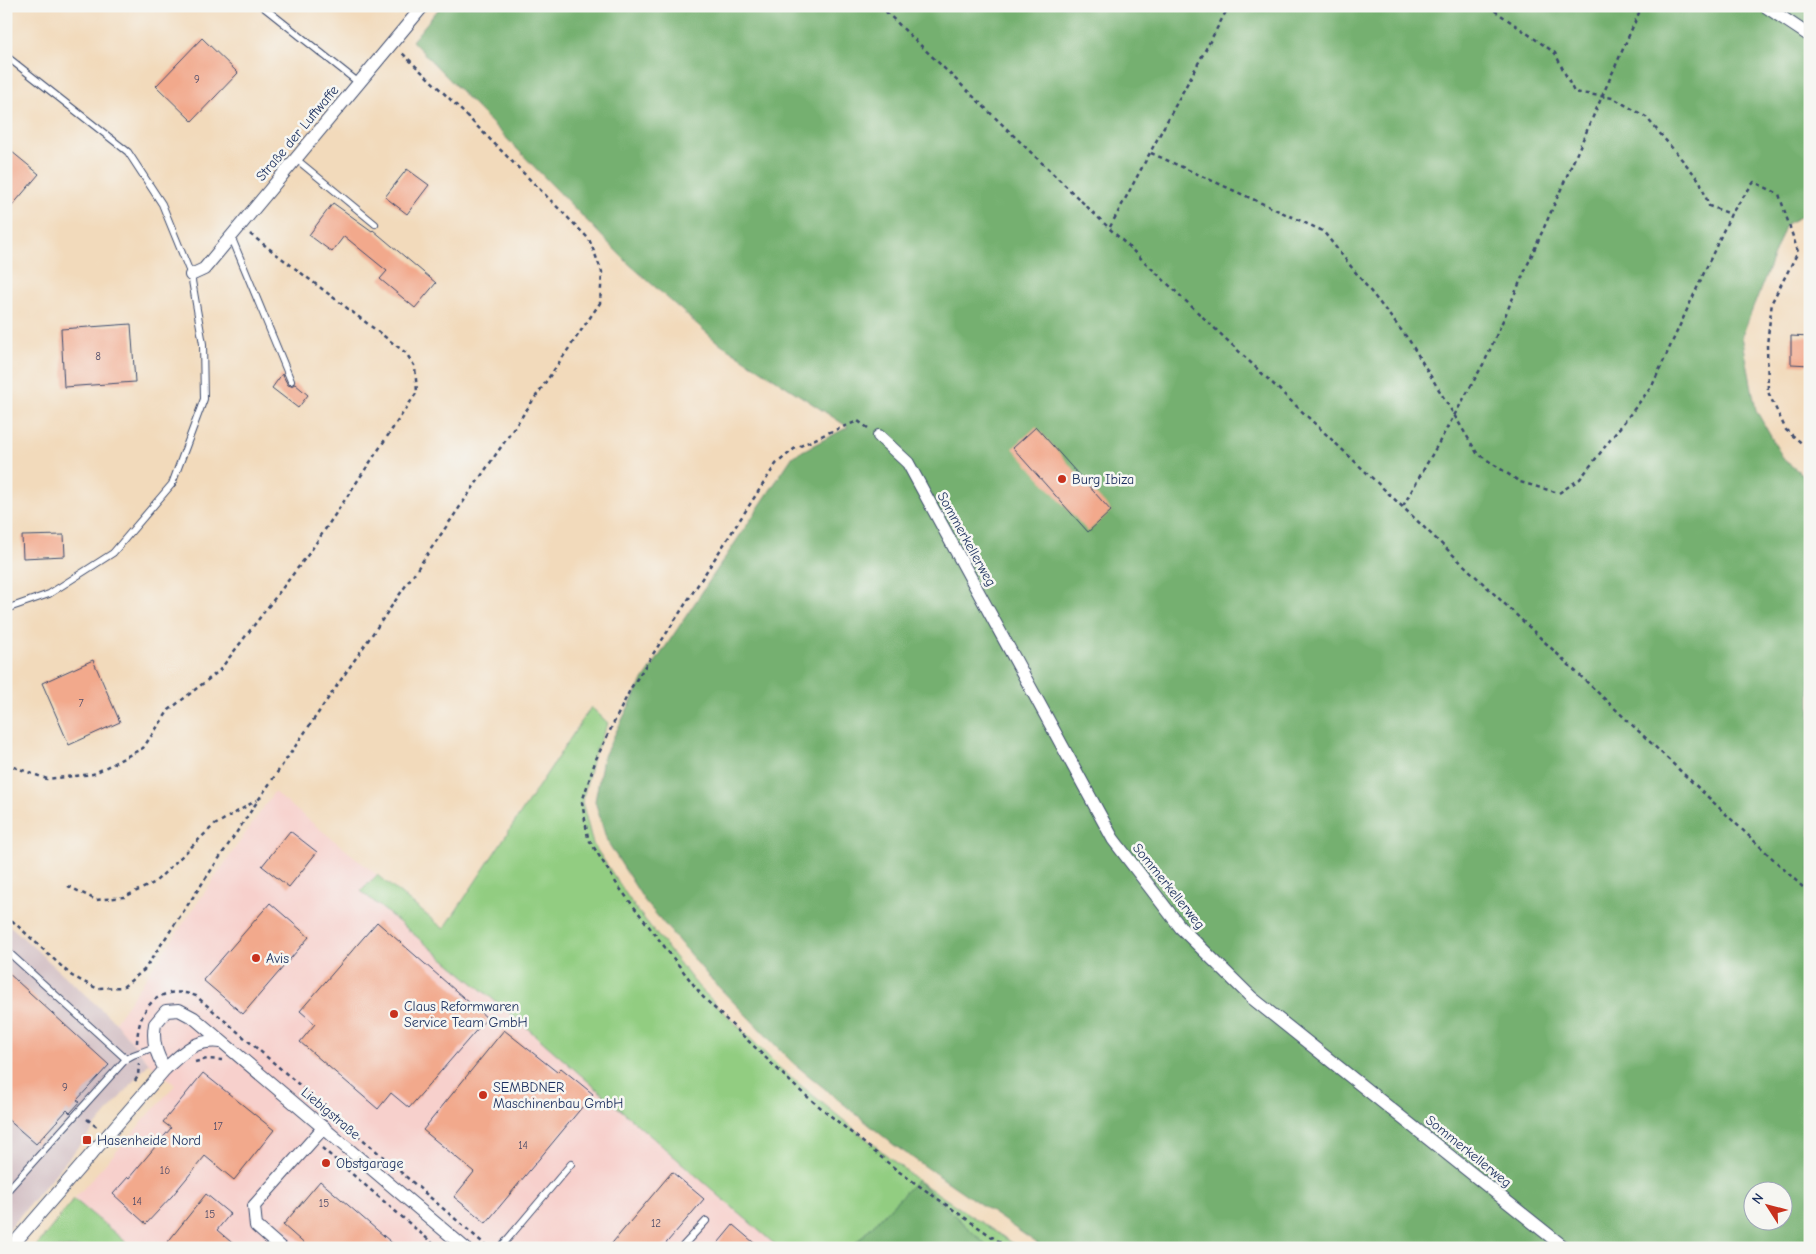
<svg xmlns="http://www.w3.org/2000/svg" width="1816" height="1254" viewBox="0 0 1816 1254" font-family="'Comic Neue',sans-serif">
<rect width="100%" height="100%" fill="#f6f6f2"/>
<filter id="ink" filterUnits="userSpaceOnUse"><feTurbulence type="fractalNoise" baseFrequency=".02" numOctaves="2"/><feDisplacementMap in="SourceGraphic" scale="10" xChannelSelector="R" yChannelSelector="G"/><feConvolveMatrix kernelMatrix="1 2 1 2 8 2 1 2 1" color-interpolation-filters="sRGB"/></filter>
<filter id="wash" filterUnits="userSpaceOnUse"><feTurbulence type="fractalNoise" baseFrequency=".0096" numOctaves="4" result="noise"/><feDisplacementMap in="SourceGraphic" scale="20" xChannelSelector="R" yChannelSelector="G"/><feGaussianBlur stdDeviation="1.12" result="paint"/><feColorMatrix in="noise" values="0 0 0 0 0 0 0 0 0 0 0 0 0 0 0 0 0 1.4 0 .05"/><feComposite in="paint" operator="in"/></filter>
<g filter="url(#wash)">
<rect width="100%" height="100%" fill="#f2dabb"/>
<path fill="#f7d0cc" d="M274 792 377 875 362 892 511 1014 779 1248H133L74 1199 175 1085 149 1063 115 1022Z"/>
<path fill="#d2bec3" d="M6 922 115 1022 149 1063 6 1232Z"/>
<g fill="#92cd81" stroke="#567e70">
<path d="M591 707 608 723 593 757 582 802 593 844 634 906 697 985 782 1070 917 1180 1020 1248H989L917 1180 851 1248H779L511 1014 361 891 377 875 444 929Z"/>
<path d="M74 1199 133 1248H35Z"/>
</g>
<g fill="#75b06f" stroke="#487066" fill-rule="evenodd">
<path d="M441 6H1561L1566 9 1567 6H1810V212L1786 224 1742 336 1756 410 1784 460 1810 480V1248H1044L894 1145 792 1062 710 978 644 900 607 841 595 801 603 758 638 688 793 456 848 427 715 340 628 263 412 41ZM1754 1192H1784V1222H1754Z"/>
<path d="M917 1180 989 1248H851Z"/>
</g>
<g id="blocks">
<g fill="#f2a98c">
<path d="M202 38 238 73 192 121 156 86Z"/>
<path d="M6 147 39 174 6 213Z"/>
<path d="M407 169 429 185 407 214 385 197Z"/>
<path d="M333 203 372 231 373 230 436 283 415 308 380 279 387 271 344 236 332 252 309 235Z"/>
<path d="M131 324 135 382 64 387 61 329Z"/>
<path d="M1791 336 1810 337V365L1791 364Z"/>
<path d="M282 374 288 385 291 386 295 384 308 395 298 408 272 388Z"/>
<path d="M1036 427 1111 511 1088 532 1013 448Z"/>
<path d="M64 535 65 556 23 558 22 536Z"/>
<path d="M93 660 120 722 69 745 42 683Z"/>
<path d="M290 831 317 852 289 887 262 866Z"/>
<path d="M270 903 309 937 243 1014 203 980Z"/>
<path d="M377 922 487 1018 409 1108 391 1093 378 1109 300 1042 315 1024 300 1011Z"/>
<path d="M6 971 109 1065 77 1100 80 1102 70 1113 67 1110 36 1144 6 1118Z"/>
<path d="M504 1030 557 1072 561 1068 593 1094 486 1223 454 1197 474 1172 423 1130Z"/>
<path d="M203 1073 274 1130 234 1180 205 1156 172 1196 146 1224 113 1194 128 1177 129 1178 171 1128 163 1122Z"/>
<path d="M672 1172 704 1199 662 1248H608Z"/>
<path d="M320 1181 398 1248H309L283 1225Z"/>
<path d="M206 1194 230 1214 217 1230 238 1248H163Z"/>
<path d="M733 1225 760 1248H714Z"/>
</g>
</g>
</g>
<g filter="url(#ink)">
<use href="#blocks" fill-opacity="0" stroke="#3b496c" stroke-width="1"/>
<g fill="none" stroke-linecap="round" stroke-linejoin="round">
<g stroke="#3b496c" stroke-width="8">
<g id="lane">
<path d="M262 6 359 83"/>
<path d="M6 56 128 152 162 204 191 275 203 344 204 399 172 484 113 553 49 594 6 609"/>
<path d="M296 159 375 224"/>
<path d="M231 236 291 381"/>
<path d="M6 950 126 1059 133 1055 155 1047"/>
<path d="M6 1192 126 1059"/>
<path d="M500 1248 571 1164"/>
<path d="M681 1248 706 1221"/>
</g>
</g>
<g stroke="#3b496c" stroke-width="14">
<g id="street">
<path d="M1765 6 1810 36"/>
<path d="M191 275 204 269 423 6"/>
<path d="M879 436 908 463 1113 839 1181 928 1252 998 1565 1248"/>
<path d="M165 1069C156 1054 152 1041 155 1024L166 1011 179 1010 194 1018 465 1248"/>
<path d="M10 1248 165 1069C184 1052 194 1039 221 1042"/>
<path d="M281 1248 256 1226 254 1206 324 1127"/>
</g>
</g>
<g stroke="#3b496c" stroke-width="2.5" stroke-dasharray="4 4" stroke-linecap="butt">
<path d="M880 6 1109 228 1810 894"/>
<path d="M1488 6 1555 53 1574 92 1613 98 1646 117 1700 181 1709 206 1731 214"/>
<path d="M1151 153 1323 231 1409 340 1477 453 1520 482 1559 493 1580 479 1652 386 1731 214 1754 182 1779 194 1798 252 1772 302 1767 345 1768 392 1786 430 1810 450"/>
<path d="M1110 227 1229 6"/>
<path d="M868 428 858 421 830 432 794 449 776 464 631 688 596 759 582 802 588 838 618 886 703 997 798 1089 898 1171 1008 1248"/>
<path d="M1403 506 1485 361 1642 6"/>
<path d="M6 764 47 779 93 774 143 748 169 710 219 671 310 552 417 392 415 367 406 353 250 234"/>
<path d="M68 886 96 900 124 897 154 883 213 826 257 800"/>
<path d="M6 915 72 976 96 988 123 987 144 970 259 799 600 303 602 272 589 239 451 100 402 53"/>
<path d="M137 1043C138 1007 159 983 196 996L489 1248"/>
<path d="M195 1062 207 1059 222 1060"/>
<path d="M135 1081 138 1076 139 1063"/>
<path d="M87 1119 98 1128"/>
<path d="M322 1148 438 1248"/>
</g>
<use href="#lane" stroke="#fff" stroke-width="6"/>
<use href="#street" stroke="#fff" stroke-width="12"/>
</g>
</g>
<g fill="#c8321e" stroke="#f6f6f2" stroke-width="2">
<circle cx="1062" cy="479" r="5"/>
<circle cx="256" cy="958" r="5"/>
<circle cx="394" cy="1014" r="5"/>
<circle cx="483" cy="1095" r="5"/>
<rect x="82" y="1135" width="10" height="10" rx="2.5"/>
<circle cx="326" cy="1163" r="5"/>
</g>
<g text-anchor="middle" stroke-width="5" stroke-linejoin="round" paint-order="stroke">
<g font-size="11" fill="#514e6a">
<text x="197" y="83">9</text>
<text x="98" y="360">8</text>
<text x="81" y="707">7</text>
<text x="65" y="1091">9</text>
<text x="218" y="1130">17</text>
<text x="523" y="1149">14</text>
<text x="165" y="1174">16</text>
<text x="137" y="1205">14</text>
<text x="324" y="1207">15</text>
<text x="210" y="1218">15</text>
<text x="656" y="1227">12</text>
</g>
<g font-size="14" fill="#1b2f5e" stroke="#f6f6f2">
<text transform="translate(297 133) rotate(-50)" y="5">Straße der Luftwaffe</text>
<text transform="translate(967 539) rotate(61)" y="5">Sommerkellerweg</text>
<text transform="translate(1169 886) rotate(51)" y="5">Sommerkellerweg</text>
<text transform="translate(331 1113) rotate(40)" y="5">Liebigstraße</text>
<text transform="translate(1469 1151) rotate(39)" y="5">Sommerkellerweg</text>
</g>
<g font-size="14" fill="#1b2f5e" stroke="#f6f6f2" text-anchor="start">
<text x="1072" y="484">Burg Ibiza</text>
<text x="266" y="963">Avis</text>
<text x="404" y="1011">Claus Reformwaren<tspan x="404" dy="16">Service Team GmbH</tspan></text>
<text x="493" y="1092">SEMBDNER<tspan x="493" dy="16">Maschinenbau GmbH</tspan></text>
<text x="97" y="1145">Hasenheide Nord</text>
<text x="336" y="1168">Obstgarage</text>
</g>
</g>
<rect width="1816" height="1254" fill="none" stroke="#f6f6f2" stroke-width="25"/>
<g transform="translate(1768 1206) rotate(306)"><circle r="24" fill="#f6f6f2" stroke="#9ea6b7"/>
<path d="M0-4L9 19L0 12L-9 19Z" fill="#c8321e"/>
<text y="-8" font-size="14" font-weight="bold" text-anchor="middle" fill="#1b2f5e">N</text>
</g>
</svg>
